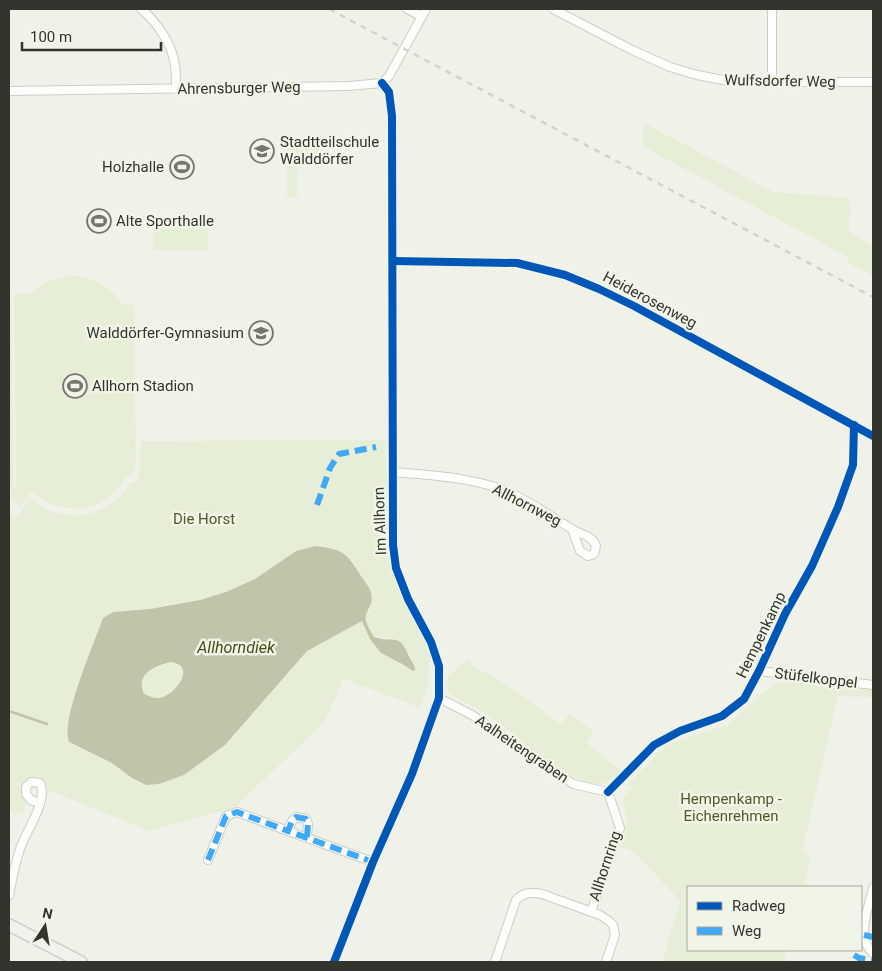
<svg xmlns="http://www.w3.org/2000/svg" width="882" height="971" viewBox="0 0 882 971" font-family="Roboto,sans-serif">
<rect width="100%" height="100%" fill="#f0f2ea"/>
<g fill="#e7eed7" fill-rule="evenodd">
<path d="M646 124 774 192 850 198 849 232 873 245V276L848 263V257L642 146 643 129Z"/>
<path d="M334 146 298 165 297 197H287V148Z"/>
<path d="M152 216H208V250H153Z"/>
<path d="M80 276C99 280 113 289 123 305H134L136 466 132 476 126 477C106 513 63 519 32 491L21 506 9 497 16 485 14 294H31L41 285 55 279 70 276Z"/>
<path d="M9 293 11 294 14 485 9 494Z"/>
<path d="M385 440 390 557C397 596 423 622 433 657L429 661 428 686 420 708 344 679 324 723 235 807 149 831 48 790C44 777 31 772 22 783L21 793 26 802 23 814 18 811 17 816 9 809V512L16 519 29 498C64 527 107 519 131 482H136L140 466 141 441ZM315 546 353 561 360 575 370 610 366 615 367 624 374 637 390 638 408 652 414 664 412 671 402 664 381 653 370 639 362 621 307 651 225 745 184 775 159 784 145 785 132 778 112 763 73 745 67 733 73 704 103 618 113 612 150 609 200 600 226 592 255 579 296 551Z"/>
<path d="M469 658C471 667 478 670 486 673 513 686 536 707 561 724L570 714 594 732 587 743 622 772C615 778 608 784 599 784 568 784 517 736 492 718 478 709 463 701 449 693L447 688 448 676Z"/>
<path d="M171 662C200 665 172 700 156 698 152 698 148 695 144 694 135 674 155 666 171 662Z"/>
<path d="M780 681 873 688V697L838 696 802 852 811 855 804 887H688V950H787L784 962H662L680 901 634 852 621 847C623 839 625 831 626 824 628 804 614 807 632 788L627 785 665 746 681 740 727 725 762 694Z"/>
</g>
<path fill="#bec5ab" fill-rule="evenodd" d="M315 546C343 549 347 553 361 576 364 581 370 587 371 593 374 602 368 608 366 615 364 622 371 631 374 637 396 644 398 631 410 658 413 663 414 664 415 670L413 671 402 664 381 653 370 639 362 621 307 651 225 745 184 775 159 784 146 785 132 778 112 763 69 742C60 721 95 641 103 618L113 612 150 609 200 600 226 592 255 579 296 551ZM170 662C200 665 172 700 156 698 152 698 148 695 144 694 135 674 155 666 170 662Z"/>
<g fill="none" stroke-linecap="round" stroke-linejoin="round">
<path stroke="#bec5ab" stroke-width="2.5" d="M9 711 47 724"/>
<g stroke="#cccdc7" stroke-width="10">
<g id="street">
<path d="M141 9C157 22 172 44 175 65 176 73 176 81 176 89"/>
<path d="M407 9 421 16"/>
<path d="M553 9 632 50 670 67 697 75 723 80 749 82H873"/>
<path d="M772 9V83"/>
<path d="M9 91 348 86 382 83 389 76 426 9"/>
<path d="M393 261 517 263 565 275 599 289 634 306 873 436"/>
<path d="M393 472C431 475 468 477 504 490 528 500 550 516 572 529 581 535 592 535 596 546L594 554 588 556 580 551 572 529"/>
<path d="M759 671 873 685"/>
<path d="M439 698 472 715 573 784 608 792"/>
<path d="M608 792 654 745 680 731 722 716 744 699 759 671 785 614 812 566 838 507 853 465 854 425"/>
<path d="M307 837 308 824 306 819 296 817 292 821 288 831 373 862"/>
<path d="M208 860 226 816 237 812 288 831"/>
<path d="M873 888C869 907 855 938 873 953"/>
<path d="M9 895C12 879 15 864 20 849 25 832 49 801 40 783L31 782 26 787V794L31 800 39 803"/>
<path d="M591 912 620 828 608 792"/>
<path d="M334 962 373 862 412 774 439 698V666L431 642 408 599 396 568 393 545 392 116 389 92 382 83"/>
<path d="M495 962 516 900C524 892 531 892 542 894L600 915 609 921 613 925 615 935 606 962"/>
</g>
</g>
<g stroke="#cccdc7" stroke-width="14">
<path id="secondary" d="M9 925 81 962"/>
</g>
<use href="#street" stroke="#fdfdfc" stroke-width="8"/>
<use href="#secondary" stroke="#f1f2ed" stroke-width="11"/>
<path stroke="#d1d3d0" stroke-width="2.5" stroke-dasharray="6 6" stroke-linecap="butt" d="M329 9 873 297"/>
<g stroke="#3fa9f5" stroke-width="6" stroke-dasharray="12 6" stroke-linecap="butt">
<path d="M317 505 330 468 339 454 376 447"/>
<path d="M307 837 308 824 306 819 296 817 292 821 288 831 373 862"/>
<path d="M208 860 226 816 237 812 288 831"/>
<path d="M864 935 873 937"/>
<path d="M854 955 859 958 873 961"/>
</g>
<g stroke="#f1f5e7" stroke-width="11">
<g id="cycleway">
<path d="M393 261 517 263 565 275 599 289 634 306 873 436"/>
<path d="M608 792 654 745 680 731 722 716 744 699 759 671 785 614 812 566 838 507 853 465 854 425"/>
<path d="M334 962 373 862 412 774 439 698V666L431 642 408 599 396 568 393 545 392 116 389 92 382 83"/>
</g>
</g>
<use href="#cycleway" stroke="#0057b8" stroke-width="8"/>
</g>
<defs>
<g id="school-ring" transform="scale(1.25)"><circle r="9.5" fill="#f1f5e7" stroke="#747670" stroke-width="1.5"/><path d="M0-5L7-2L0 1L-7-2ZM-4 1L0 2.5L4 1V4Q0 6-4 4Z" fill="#747670"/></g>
<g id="stadium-ring" transform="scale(1.25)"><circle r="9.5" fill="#f1f5e7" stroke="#747670" stroke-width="1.5"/><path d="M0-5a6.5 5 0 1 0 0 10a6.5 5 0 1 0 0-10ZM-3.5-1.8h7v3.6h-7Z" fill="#747670"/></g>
</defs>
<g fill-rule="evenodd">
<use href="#school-ring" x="262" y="151"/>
<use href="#stadium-ring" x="182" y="167"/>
<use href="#stadium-ring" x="99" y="221"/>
<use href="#school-ring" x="261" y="333"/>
<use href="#stadium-ring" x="75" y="386"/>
</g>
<g text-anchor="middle" stroke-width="5" stroke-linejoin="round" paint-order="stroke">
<g font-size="15" fill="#32342e" stroke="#f1f5e7">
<text transform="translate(780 81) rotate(1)" y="5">Wulfsdorfer Weg</text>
<text transform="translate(239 88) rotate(-1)" y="5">Ahrensburger Weg</text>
<text transform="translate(650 300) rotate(28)" y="5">Heiderosenweg</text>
<text transform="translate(527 505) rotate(27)" y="5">Allhornweg</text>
<text transform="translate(380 521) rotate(-92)" y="5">Im Allhorn</text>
<text transform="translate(761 635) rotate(-64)" y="5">Hempenkamp</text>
<text transform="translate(816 678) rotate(7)" y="5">Stüfelkoppel</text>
<text transform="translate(522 749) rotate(34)" y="5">Aalheitengraben</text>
<text transform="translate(605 866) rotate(-72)" y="5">Allhornring</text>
</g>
<g font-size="15" fill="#32342e" stroke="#f1f5e7" text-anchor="start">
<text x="280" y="147">Stadtteilschule<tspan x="280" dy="17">Walddörfer</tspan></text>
<text x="164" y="172" text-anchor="end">Holzhalle</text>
<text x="116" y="226">Alte Sporthalle</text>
<text x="244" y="338" text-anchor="end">Walddörfer-Gymnasium</text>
<text x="92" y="391">Allhorn Stadion</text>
</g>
<g font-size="15" fill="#4e5b25" stroke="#f1f5e7">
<text x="204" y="524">Die Horst</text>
<text x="731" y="804">Hempenkamp -<tspan x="731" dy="17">Eichenrehmen</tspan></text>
</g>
<g font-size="16" font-style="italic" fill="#445019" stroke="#f1f5e7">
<text x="236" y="653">Allhorndiek</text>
</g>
</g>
<rect width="882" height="971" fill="none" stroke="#32342e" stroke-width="20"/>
<rect x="687" y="886" width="175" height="65" fill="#f1f5e7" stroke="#a5a89d"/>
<rect x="697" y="902" width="25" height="8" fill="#0057b8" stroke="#a5a89d"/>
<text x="732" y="911" font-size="15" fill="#32342e">Radweg</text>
<rect x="697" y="927" width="25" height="8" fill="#3fa9f5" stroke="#a5a89d"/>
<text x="732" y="936" font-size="15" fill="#32342e">Weg</text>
<g transform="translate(45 926) rotate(12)" stroke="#f1f5e7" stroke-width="4" paint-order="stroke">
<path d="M0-4L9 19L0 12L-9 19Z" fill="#32342e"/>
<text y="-8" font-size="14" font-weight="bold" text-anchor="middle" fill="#32342e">N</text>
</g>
<path d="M22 42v8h139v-8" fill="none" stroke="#32342e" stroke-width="2.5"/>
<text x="30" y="42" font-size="15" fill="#32342e" stroke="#f1f5e7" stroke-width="4" paint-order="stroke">100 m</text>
</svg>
